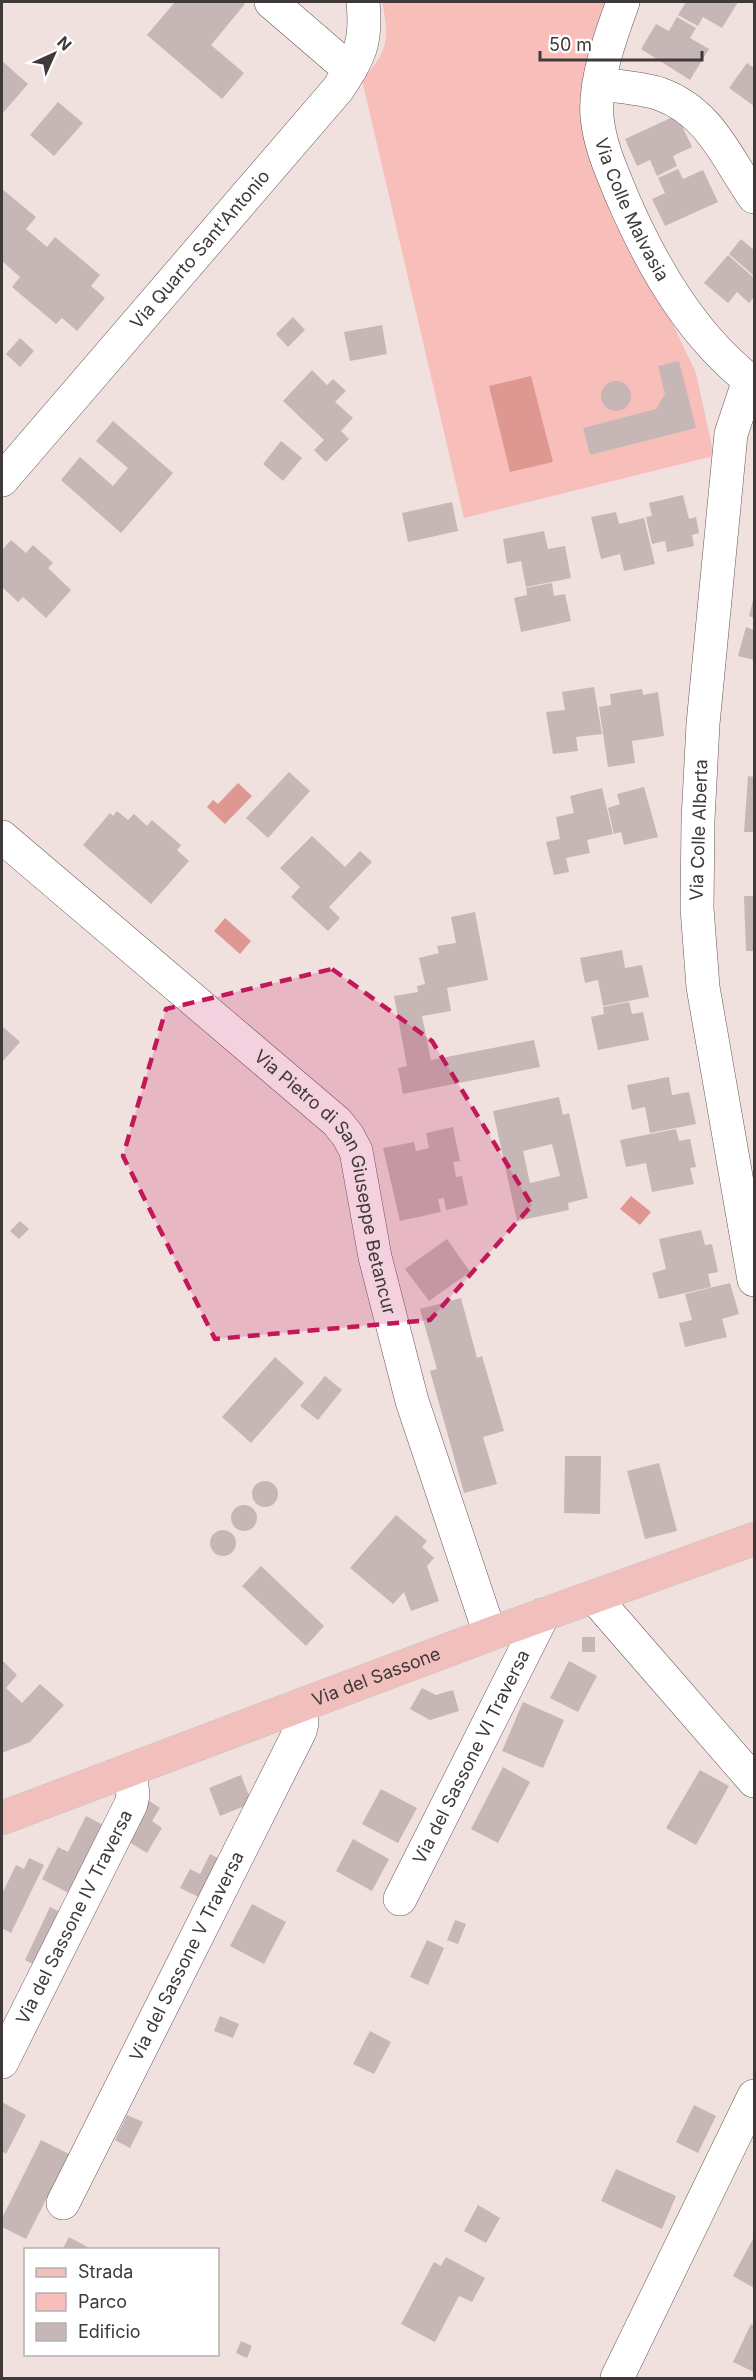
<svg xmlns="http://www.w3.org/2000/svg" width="756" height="2380" viewBox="0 0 756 2380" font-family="Inter,sans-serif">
<rect width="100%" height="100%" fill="#f0e0de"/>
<path fill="#f8bfba" d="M382 2H612L591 61 640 255 696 373 714 456 464 518 362 80C388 51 390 40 382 2Z"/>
<g fill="#df9791">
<path d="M531 376 553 462 510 472 489 386Z"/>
<path d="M238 783 252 796 225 824 207 807 213 800 218 804Z"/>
<path d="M225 918 251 941 240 954 214 931Z"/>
<path d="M631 1196 651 1212 640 1225 620 1209Z"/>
</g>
<g fill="#c6b7b6" fill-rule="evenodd">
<path d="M175 2H242L245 4 211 45 244 73 222 99 147 35Z"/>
<path d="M686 2H738L722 28 703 17 698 26 678 15Z"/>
<path d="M677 17 696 28 690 38 709 49 690 80 641 49 656 24 669 31Z"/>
<path d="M2 61 28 84 2 114Z"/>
<path d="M747 63 754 68V106L729 88Z"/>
<path d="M58 102 83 123 54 156 30 135Z"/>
<path d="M677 115 692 147 673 156 677 166 657 176 650 160 637 166 625 139Z"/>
<path d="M678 169 683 179 703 170 718 202 665 226 652 199 665 193 658 178Z"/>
<path d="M2 189 36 217 26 229 47 247 55 237 100 275 91 286 105 298 77 331 62 318 56 324 12 287 20 277 2 261Z"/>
<path d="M741 239 754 250V276L729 254Z"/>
<path d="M728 255 754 278V297L749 303 737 292 728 303 704 283Z"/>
<path d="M293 317 305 330 288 347 276 334Z"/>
<path d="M382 325 387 354 350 361 344 332Z"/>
<path d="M20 338 34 351 20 367 6 354Z"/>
<path d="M679 361 696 428 590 455 583 428 656 409 665 394 658 366Z"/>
<path d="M312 370 327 385 333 379 346 391 335 402 353 418 341 431 349 439 326 462 314 450 324 440 283 401Z"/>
<circle cx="616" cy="396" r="15"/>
<path d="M113 421 173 473 121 533 61 480 80 457 113 486 128 468 96 441Z"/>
<path d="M281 441 302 458 283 481 263 464Z"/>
<path d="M683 495 689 519 696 517 699 533 692 535 694 546 667 552 665 541 652 544 646 517 652 516 649 503Z"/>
<path d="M452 502 458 531 408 542 402 513Z"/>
<path d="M616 512 619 524 644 518 655 564 624 571 620 554 601 559 591 517Z"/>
<path d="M544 531 548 549 565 546 571 578 526 587 521 561 507 564 503 539Z"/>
<path d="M11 540 26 553 33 545 53 563 48 568 71 590 46 618 23 597 18 602 2 587V550Z"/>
<path d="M552 583 554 596 565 594 571 621 521 632 514 598 527 595 526 588Z"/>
<path d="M754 596V618L749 616Z"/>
<path d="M746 627 754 630V660L738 656Z"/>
<path d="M594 687 602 734 576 737 578 751 553 754 546 712 565 710 562 692Z"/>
<path d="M642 689 643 695 658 692 664 736 632 741 635 763 608 767 599 707 611 705 610 694Z"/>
<path d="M289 772 310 791 268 838 246 818Z"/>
<path d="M748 776 754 777V832H744Z"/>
<path d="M644 787 658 837 624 845 621 832 614 834 608 808 620 804 617 794Z"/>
<path d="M602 788 613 834 587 840 590 853 566 858 569 872 554 875 546 842 560 839 556 817 574 813 570 796Z"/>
<path d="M117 811 128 820 134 814 147 826 152 820 181 845 177 850 189 861 151 904 83 845 110 813 113 816Z"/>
<path d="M312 836 345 867 360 851 372 862 329 907 340 918 328 931 291 897 300 887 280 868Z"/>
<path d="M744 896H754V951H746Z"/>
<path d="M475 912 488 980 447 988 451 1011 422 1016 431 1060 534 1040 540 1067 403 1094 398 1068 407 1066 394 996 418 992 417 986 425 984 419 958 439 953 437 946 456 943 451 917Z"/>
<path d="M622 950 625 968 642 965 649 997 603 1006 598 980 585 983 580 958Z"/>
<path d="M629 1002 632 1014 643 1012 649 1040 598 1050 591 1017 604 1014 603 1007Z"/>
<path d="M2 1026 20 1042 2 1062Z"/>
<path d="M669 1077 672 1095 689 1092 696 1124 650 1133 645 1107 632 1110 627 1085Z"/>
<path d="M559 1097 563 1115 569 1113 588 1198 568 1203 569 1210 517 1221 493 1111ZM552 1144 560 1176 530 1183 523 1151Z"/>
<path d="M453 1127 460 1161 453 1162 456 1177 462 1176 468 1205 446 1210 444 1198 438 1199 441 1212 400 1221 383 1148 414 1142 416 1151 429 1148 426 1133Z"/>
<path d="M676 1129 679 1141 690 1139 696 1167 690 1168 694 1184 652 1192 646 1163 626 1167 620 1140Z"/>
<path d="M20 1221 29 1229 19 1239 10 1231Z"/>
<path d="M701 1230 705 1245 712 1244 718 1272 708 1274 711 1287 659 1299 652 1273 666 1269 659 1239Z"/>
<path d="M447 1239 470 1272 429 1301 405 1269Z"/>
<path d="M730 1283 739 1314 722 1319 727 1337 685 1347 679 1323 692 1320 685 1294Z"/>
<path d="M461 1298 477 1358 482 1356 504 1431 483 1437 497 1484 464 1493 430 1371 437 1369 420 1309Z"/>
<path d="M275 1357 304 1383 251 1443 222 1417Z"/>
<path d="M325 1376 342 1390 318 1420 300 1406Z"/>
<path d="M565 1456H601L600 1514 564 1513Z"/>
<path d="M659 1463 677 1531 645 1539 627 1471Z"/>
<circle cx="265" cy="1494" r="13"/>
<circle cx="244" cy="1518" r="13"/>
<path d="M396 1515 427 1541 422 1547 434 1558 427 1566 439 1601 411 1611 404 1592 393 1604 350 1568Z"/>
<circle cx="223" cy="1543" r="13"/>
<path d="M261 1566 324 1626 306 1646 242 1586Z"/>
<rect x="582" y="1637" width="13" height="15"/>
<path d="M2 1660 17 1675 6 1688 22 1703 40 1684 64 1705 30 1742 2 1753Z"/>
<path d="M569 1661 597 1676 578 1712 550 1698Z"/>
<path d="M422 1688 436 1695 453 1690 459 1711 430 1720 410 1709Z"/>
<path d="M523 1702 564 1720 543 1768 502 1751Z"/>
<path d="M503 1767 530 1782 498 1843 471 1829Z"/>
<path d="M700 1770 729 1786 696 1845 666 1828Z"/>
<path d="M241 1775 252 1803 220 1816 209 1788Z"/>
<path d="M381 1789 417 1808 398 1843 362 1824Z"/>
<path d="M145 1798 160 1808 152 1821 162 1828 147 1853 121 1837Z"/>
<path d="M86 1816 111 1829 76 1897 42 1879 58 1847 68 1852Z"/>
<path d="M353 1839 389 1859 372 1891 336 1871Z"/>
<path d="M210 1854 225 1862 205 1900 180 1888 190 1869 200 1874Z"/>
<path d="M29 1858 44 1865 11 1933 2 1928V1894L16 1865 24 1869Z"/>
<path d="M252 1904 286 1922 264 1964 230 1946Z"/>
<path d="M50 1907 64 1914 39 1967 25 1960Z"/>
<path d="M455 1920 466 1924 458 1944 447 1940Z"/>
<path d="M427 1940 444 1948 428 1985 410 1977Z"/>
<path d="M220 2016 239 2024 233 2038 214 2031Z"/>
<path d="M370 2031 391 2042 374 2074 353 2064Z"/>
<path d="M2 2102 26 2115 6 2154 2 2151Z"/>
<path d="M694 2105 716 2116 698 2153 676 2142Z"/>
<path d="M127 2115 143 2122 130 2148 115 2140Z"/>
<path d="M41 2140 69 2154 26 2239 2 2227V2218Z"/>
<path d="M616 2169 676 2196 662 2229 601 2201Z"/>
<path d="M478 2205 500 2218 486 2243 464 2231Z"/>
<path d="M69 2237 93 2250H62Z"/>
<path d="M754 2237V2288L733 2276Z"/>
<path d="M446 2257 485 2278 472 2302 459 2296 435 2342 401 2324 434 2262 441 2266Z"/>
<path d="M751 2324 754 2326V2372L733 2362Z"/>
<path d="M241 2341 252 2346 247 2358 236 2353Z"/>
</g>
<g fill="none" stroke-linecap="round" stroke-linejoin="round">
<g stroke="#665857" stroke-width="34">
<g id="minor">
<path d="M271 2 350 70"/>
<path id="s1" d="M623 2C611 35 594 81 597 117 600 147 612 172 623 199 654 270 693 337 754 384"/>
<path d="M601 84C619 87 642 88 660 94 710 112 726 157 754 197"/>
<path d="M749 380 731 434 703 724 698 820 697 908 703 987 754 1280"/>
<path id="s2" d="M2 480 338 89C360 55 367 43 363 2"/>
<path id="s3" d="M2 837 337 1122 348 1136 356 1151 375 1257 412 1401 490 1634"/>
<path d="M594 1597 754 1781"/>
<path id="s4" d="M400 1899 543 1615"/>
<path id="s5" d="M2 2062 131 1804 133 1795 130 1770"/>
<path id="s6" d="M63 2203 300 1731 302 1723 299 1706"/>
<path d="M617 2378 754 2096"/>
</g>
</g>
<g stroke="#c6c4c4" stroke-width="34">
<g id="major">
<path id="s7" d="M2 1818 490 1634 754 1539"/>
</g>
</g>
<use href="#minor" stroke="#fff" stroke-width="33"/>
<use href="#major" stroke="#f1bfbc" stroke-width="33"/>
</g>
<path fill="#c2185b" fill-opacity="0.2" stroke="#c2185b" stroke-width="4.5" stroke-dasharray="12 8" stroke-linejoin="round" d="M332 969 432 1041 532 1205 430 1320 215 1339 123 1156 166 1009Z"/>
<g text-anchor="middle" stroke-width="4.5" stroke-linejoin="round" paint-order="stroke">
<g font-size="18" fill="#403939" stroke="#fff">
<text dy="6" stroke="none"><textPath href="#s1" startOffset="218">Via Colle Malvasia</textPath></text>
<text dy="6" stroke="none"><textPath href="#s2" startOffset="304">Via Quarto Sant'Antonio</textPath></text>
<text transform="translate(699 830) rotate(-88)" y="6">Via Colle Alberta</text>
<text dy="6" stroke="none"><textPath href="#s3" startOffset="488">Via Pietro di San Giuseppe Betancur</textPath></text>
<text dy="6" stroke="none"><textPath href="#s7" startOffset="400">Via del Sassone</textPath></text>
<text dy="6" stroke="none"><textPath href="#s4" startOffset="159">Via del Sassone VI Traversa</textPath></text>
<text dy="6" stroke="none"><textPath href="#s5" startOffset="162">Via del Sassone IV Traversa</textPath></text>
<text dy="6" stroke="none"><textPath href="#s6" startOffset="276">Via del Sassone V Traversa</textPath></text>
</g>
</g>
<rect width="756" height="2380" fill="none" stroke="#403939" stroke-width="6"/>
<rect x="24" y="2248" width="195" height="108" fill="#ffffff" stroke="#b3b0b0" stroke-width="1.5"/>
<rect x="36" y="2268" width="30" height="9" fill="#f1bfbc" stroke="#b3b0b0" stroke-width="1.5"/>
<text x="78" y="2278" font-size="18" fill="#403939">Strada</text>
<rect x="36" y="2293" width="30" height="18" fill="#f8bfba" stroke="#b3b0b0" stroke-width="1.5"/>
<text x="78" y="2308" font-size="18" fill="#403939">Parco</text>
<rect x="36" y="2323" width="30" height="18" fill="#c6b7b6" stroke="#b3b0b0" stroke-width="1.5"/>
<text x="78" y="2338" font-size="18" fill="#403939">Edificio</text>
<g transform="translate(54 54) rotate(45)" stroke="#ffffff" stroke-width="4.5" paint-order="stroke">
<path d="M0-4.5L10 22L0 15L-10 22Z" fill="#403939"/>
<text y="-9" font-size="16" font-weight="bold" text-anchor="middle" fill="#403939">N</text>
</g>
<path d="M540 51v9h162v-9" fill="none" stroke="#403939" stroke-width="3"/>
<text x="549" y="51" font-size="18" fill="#403939" stroke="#ffffff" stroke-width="4.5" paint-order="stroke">50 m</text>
</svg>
